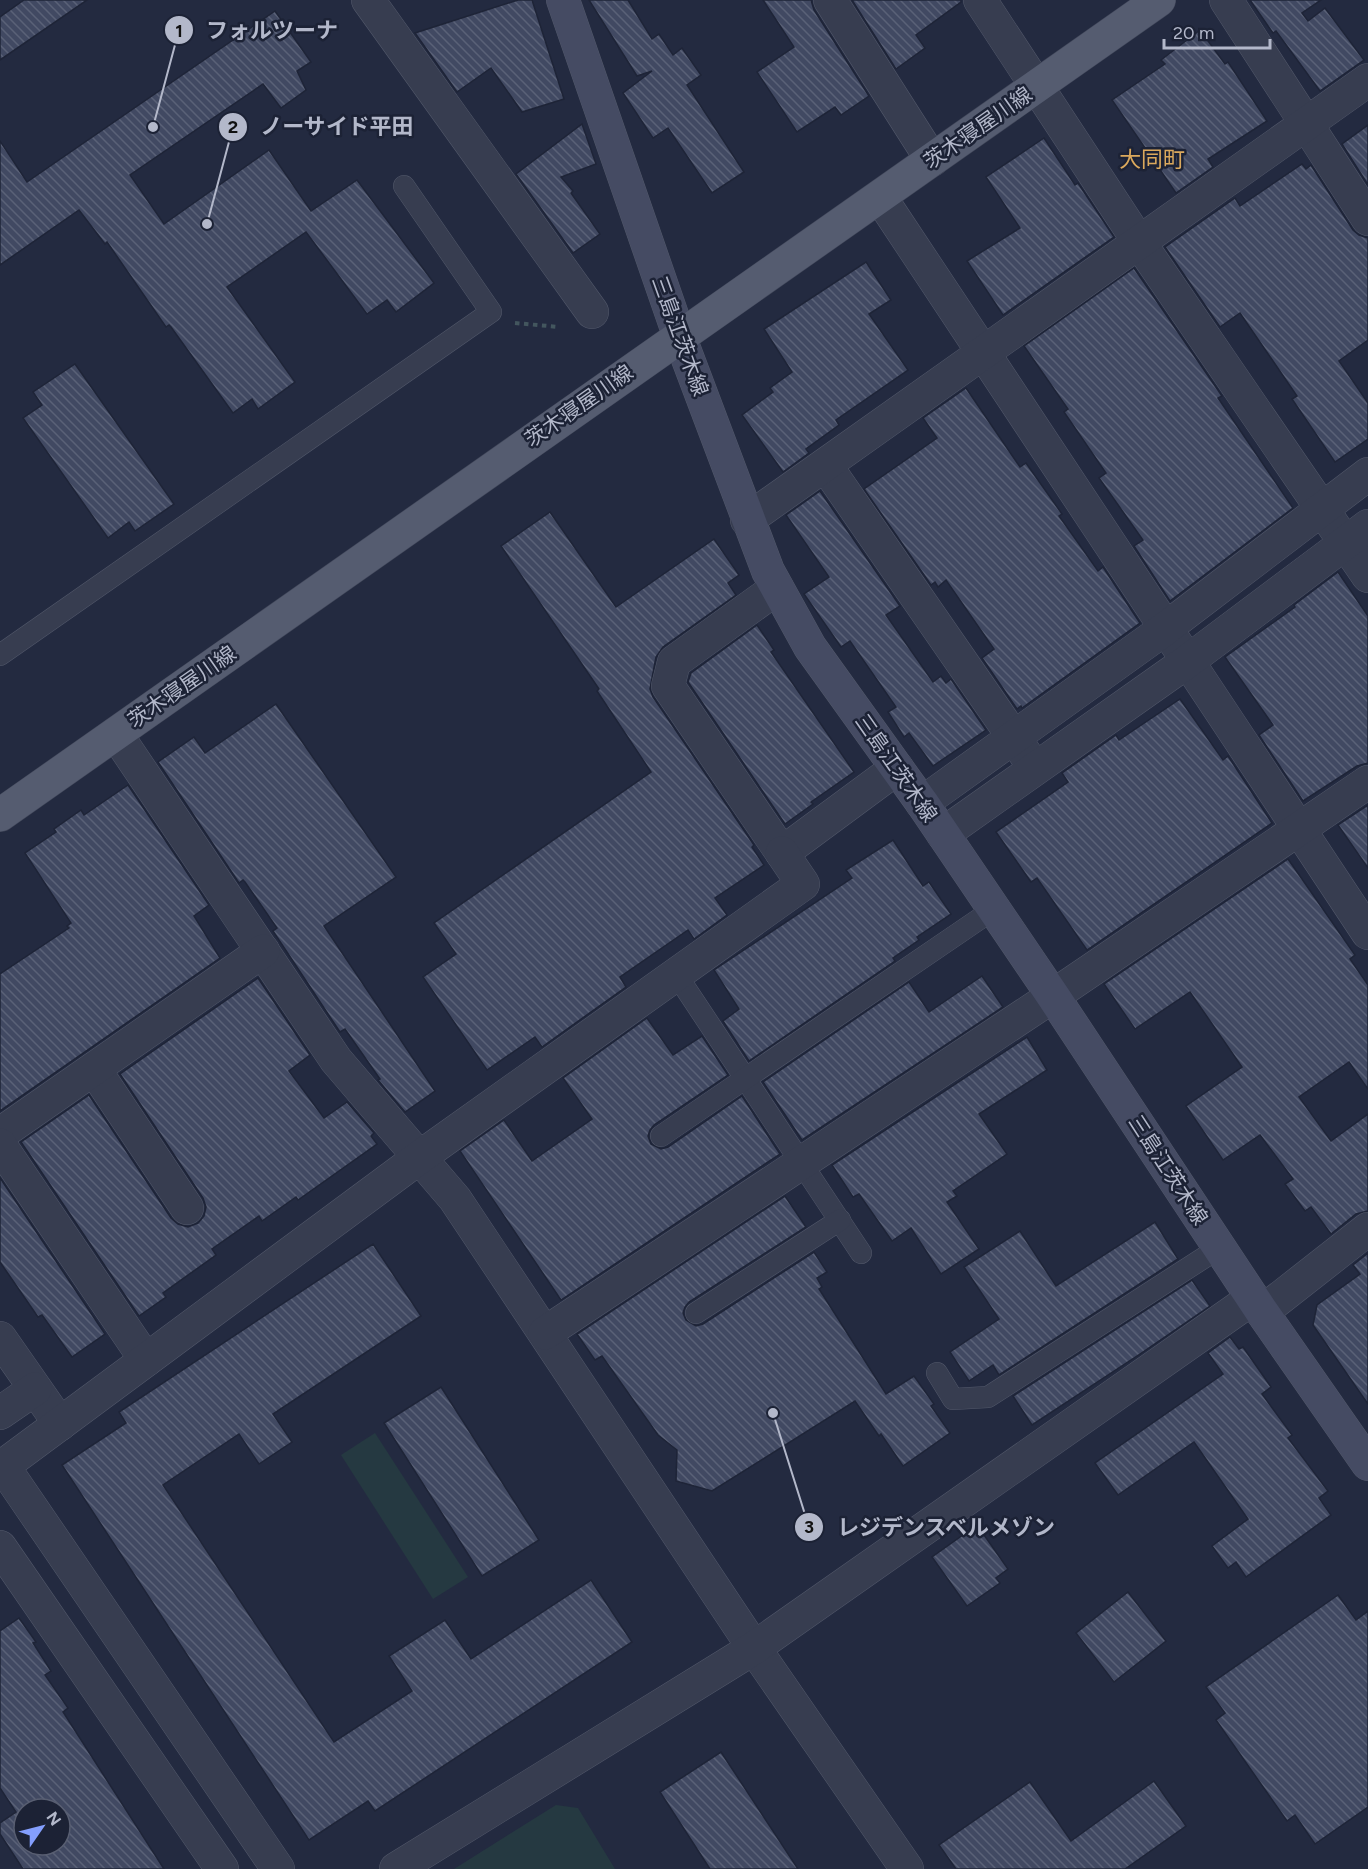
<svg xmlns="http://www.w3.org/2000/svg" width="1368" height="1869" viewBox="0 0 1368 1869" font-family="Figtree,'Noto Sans JP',sans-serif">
<defs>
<pattern id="building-back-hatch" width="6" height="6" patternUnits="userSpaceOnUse" patternTransform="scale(1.5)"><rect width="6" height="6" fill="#414962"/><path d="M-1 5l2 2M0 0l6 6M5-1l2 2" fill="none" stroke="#5a6177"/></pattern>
</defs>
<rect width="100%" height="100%" fill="#232a40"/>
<g fill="#253941">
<path d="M375 1433 468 1577 433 1599 341 1455Z"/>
<path d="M556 1805 578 1808 615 1869H454Z"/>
</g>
<g fill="url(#building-back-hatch)" stroke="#1e2437" stroke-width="1.5" fill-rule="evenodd">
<path d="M24 0H87L0 60V17Z"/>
<path d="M518 0H532L564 99 522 112 491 68 457 92 415 33Z"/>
<path d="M589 0H628L652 39 659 34 673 55 682 48 701 75 687 85 744 172 712 193 668 128 653 138 623 93 652 71 637 76Z"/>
<path d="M763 0H811L814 10 869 96 841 115 835 107 797 132 757 72 794 47Z"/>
<path d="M852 0H961V2L916 35 925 48 896 69Z"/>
<path d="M1250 0H1321L1302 13 1308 21 1325 8 1364 60 1320 91 1276 31 1273 33Z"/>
<path d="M275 11 311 62 297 71 306 90 281 108 263 84 130 175 164 224 269 150 311 211 357 180 434 283 396 312 387 300 367 314 306 232 227 287 295 382 258 409 252 399 233 413 171 327 169 325 166 327 107 242 105 244 79 210 0 265V141L27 182Z"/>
<path d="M1200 30 1225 64 1228 62 1267 121 1208 159 1213 167 1176 193 1112 100 1165 64 1161 60Z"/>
<path d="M582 124 596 164 561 177 573 191 571 193 600 234 573 253 516 174Z"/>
<path d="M1368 125V185L1342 144Z"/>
<path d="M1044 138 1075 185 1078 183 1114 237 1003 315 967 261 1020 228 986 177Z"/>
<path d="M1302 164 1306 169 1311 165 1353 230 1359 235 1368 238V340L1339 361 1368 403V439L1335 462 1292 399 1297 396 1240 313 1220 327 1165 247 1235 198 1240 206Z"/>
<path d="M866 262 891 300 869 314 908 370 836 420 839 425 806 449 809 453 783 472 742 415 773 392 770 388 792 372 764 329Z"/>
<path d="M1134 268 1222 396 1218 398 1293 508 1170 601 1134 546 1143 540 1099 478 1106 473 1064 412 1068 409 1024 346Z"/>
<path d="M75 364 174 504 135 531 129 522 108 538 23 418 42 405 33 392Z"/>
<path d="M966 388 1020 467 1026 463 1062 514 1059 516 1098 571 1103 567 1140 623 1022 708 1021 706 1017 709 982 658 994 649 946 580 938 587 935 582 931 585 864 489 937 438 923 418Z"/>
<path d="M820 491 900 606 886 615 933 682 941 676 946 683 951 679 986 730 933 766 909 733 904 737 888 712 896 707 850 641 841 647 804 594 829 577 786 515Z"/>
<path d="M550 512 616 607 714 539 739 575 728 583 736 595 663 647 656 657 650 689 653 697 754 845 752 847 764 865 715 898 727 915 694 939 688 930 620 977 626 987 542 1047 535 1037 487 1070 423 977 456 954 434 923 651 772 597 691 599 689 501 546Z"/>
<path d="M1338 572 1368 616V763L1357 766 1303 801 1259 735 1273 725 1225 657 1295 607 1294 605Z"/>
<path d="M757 625 774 650 771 652 854 772 811 802 813 804 785 824 688 682 691 673Z"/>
<path d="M1180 699 1223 760 1228 756 1272 823 1087 950 1037 878 1031 882 996 832 1068 782 1062 773 1116 735 1119 740Z"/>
<path d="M276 704 396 877 324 926 435 1091 405 1112 378 1080 380 1079 345 1029 340 1032 273 931 277 928 245 882 243 880 239 883 158 762 194 737 205 753Z"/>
<path d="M128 785 209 905 194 916 220 958 0 1111V974L69 928 67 926 71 923 25 853 56 832 54 829 81 810 84 815Z"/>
<path d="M1368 805V868L1338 825Z"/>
<path d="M893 840 923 886 929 882 951 914 917 937 919 940 893 958 895 961 749 1061 723 1021 739 1009 714 970 852 878 846 870Z"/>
<path d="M1288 859 1355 955 1350 959 1368 985V1089L1349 1062 1299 1097 1331 1141 1368 1114V1211L1356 1214 1331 1234 1311 1207 1305 1211 1285 1184 1293 1179 1260 1135 1223 1160 1186 1106 1242 1067 1190 992 1135 1029 1104 984Z"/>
<path d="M982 976 1003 1007 802 1140 763 1082 909 982 929 1012Z"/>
<path d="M258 978 310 1055 289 1071 324 1118 347 1102 374 1133 371 1136 377 1144 298 1200 296 1197 262 1221 259 1216 212 1249 216 1255 163 1293 166 1297 139 1316 21 1142 89 1095 171 1218 178 1224 188 1227 198 1223 204 1216 206 1207 203 1198 120 1074Z"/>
<path d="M647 1018 673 1055 702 1036 728 1075 654 1125 650 1130 648 1136 651 1144 661 1149 668 1147 742 1096 780 1154 561 1300 460 1151 504 1120 532 1161 592 1119 563 1078Z"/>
<path d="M1027 1037 1047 1070 979 1114 1007 1154 953 1191 957 1196 947 1202 979 1249 941 1274 911 1228 892 1241 859 1194 853 1197 832 1165Z"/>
<path d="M0 1178 105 1334 72 1357 42 1315 38 1317 0 1262Z"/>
<path d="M785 1196 806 1227 689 1302 685 1307 683 1313 686 1320 696 1326 703 1324 814 1252 827 1272 817 1278 822 1287 819 1289 886 1394 914 1376 934 1404 931 1406 950 1433 903 1466 881 1434 879 1436 855 1401 712 1491 676 1481 677 1450 658 1435 602 1356 595 1360 577 1334Z"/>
<path d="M1155 1222 1178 1259 999 1375 993 1365 969 1381 950 1352 999 1319 964 1267 1020 1231 1056 1286Z"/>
<path d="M373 1244 421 1316 273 1414 292 1442 259 1464 239 1434 163 1485 334 1742 412 1691 389 1656 445 1620 471 1659 591 1580 632 1642 375 1811 368 1801 309 1840 62 1465 126 1423 119 1412Z"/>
<path d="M1368 1253V1404L1313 1325 1317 1305 1360 1274 1353 1265Z"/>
<path d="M1192 1280 1210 1306 1140 1354 1032 1425 1013 1396Z"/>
<path d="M1230 1337 1239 1349 1243 1347 1271 1387 1262 1394 1292 1435 1288 1438 1328 1491 1319 1498 1331 1515 1246 1577 1236 1562 1228 1568 1212 1546 1248 1519 1194 1442 1118 1495 1095 1463 1223 1374 1208 1353Z"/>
<path d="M441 1387 539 1540 482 1576 384 1423Z"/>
<path d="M977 1525 1008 1569 996 1578 1000 1583 967 1606 932 1557Z"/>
<path d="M1128 1592 1166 1641 1114 1682 1076 1633Z"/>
<path d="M1338 1595 1356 1620 1368 1611V1807L1315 1844 1295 1815 1287 1821 1216 1720 1225 1713 1206 1687Z"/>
<path d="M19 1618 36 1642 33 1643 51 1671 45 1675 68 1708 63 1712 164 1869H23L0 1834V1823L16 1812 0 1788V1631ZM24 1809H60V1845H24Z"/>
<path d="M721 1752 798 1869H710L660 1792Z"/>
<path d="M1154 1781 1186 1826 1125 1869H956L939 1845 1030 1782 1071 1841Z"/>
</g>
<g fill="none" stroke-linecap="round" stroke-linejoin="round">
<g stroke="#52586a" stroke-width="22">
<g id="service">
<path d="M0 655 491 312 404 186"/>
<path d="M676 974 861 1253"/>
<path d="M661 1136 994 909"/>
<path d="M696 1313 840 1220"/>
<path d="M937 1373 953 1399 988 1397 1219 1248"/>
</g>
</g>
<g stroke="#52586a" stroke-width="34">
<g id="minor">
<path d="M368 0 592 312"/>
<path d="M830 0 932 160"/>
<path d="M980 0 1139 242 1368 576"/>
<path d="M1226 0 1368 219"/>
<path d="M880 197 1368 933"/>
<path d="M826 466 1026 755"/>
<path d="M747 520 1368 80"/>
<path d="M777 588 674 662 668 686 782 853 897 768"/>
<path d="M116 734 336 1060 455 1199 754 1648 907 1869"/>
<path d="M922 803 1166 628 1368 474"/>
<path d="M943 834 1188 661 1368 526"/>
<path d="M94 1069 187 1208"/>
<path d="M0 1134 263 951"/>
<path d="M0 1145 146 1360"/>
<path d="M1262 1312 1368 1229"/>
<path d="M545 1333 1053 996 1368 782"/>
<path d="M0 1338 60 1424"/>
<path d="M0 1413 35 1389"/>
<path d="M0 1547 222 1869"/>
<path d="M278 1869 3 1466 420 1157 803 884 782 853"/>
<path d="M396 1869 754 1648 1253 1298"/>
</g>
</g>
<g stroke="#52586a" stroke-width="34">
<path id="secondary" d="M563 0 680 338 768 571 810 647 922 803 1053 996 1262 1312 1368 1464"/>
</g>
<g stroke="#404659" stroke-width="34">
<path id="primary" d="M0 815 1159 0"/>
</g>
<path stroke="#43565e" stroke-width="4" stroke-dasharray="4.5 4.5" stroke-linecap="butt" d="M515 323 559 327"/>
<use href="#service" stroke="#373d50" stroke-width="21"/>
<use href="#minor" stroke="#373d50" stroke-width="33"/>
<use href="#secondary" stroke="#454b63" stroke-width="33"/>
<use href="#primary" stroke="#555c70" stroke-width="33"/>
</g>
<g text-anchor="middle" stroke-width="5" stroke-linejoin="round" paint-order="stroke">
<g font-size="21" fill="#b3b8ca" stroke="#1c2235">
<text transform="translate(978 128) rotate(-35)" y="7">茨木寝屋川線</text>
<text transform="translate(680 336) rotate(70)" y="7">三島江茨木線</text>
<text transform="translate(579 406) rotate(-35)" y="7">茨木寝屋川線</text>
<text transform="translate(182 687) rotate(-35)" y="7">茨木寝屋川線</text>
<text transform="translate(896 768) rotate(55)" y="7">三島江茨木線</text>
<text transform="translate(1168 1170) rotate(57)" y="7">三島江茨木線</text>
</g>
<g font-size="22" fill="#dba95d" stroke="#1c2235">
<text x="1152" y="167">大同町</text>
</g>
</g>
<path fill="none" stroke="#b3b8ca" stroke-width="2" d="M153 127L179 30M207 224L233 127M773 1413L809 1527"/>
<g fill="#b3b8ca" stroke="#1c2235" stroke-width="2">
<circle cx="153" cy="127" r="6"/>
<circle cx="207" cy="224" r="6"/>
<circle cx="773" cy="1413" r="6"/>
<circle cx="179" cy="30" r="15"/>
<circle cx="233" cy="127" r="15"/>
<circle cx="809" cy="1527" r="15"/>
</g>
<g font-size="18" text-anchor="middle" font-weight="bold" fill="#111">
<text x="179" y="37">1</text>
<text x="233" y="133">2</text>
<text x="809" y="1533">3</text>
</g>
<g font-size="22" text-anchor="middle" font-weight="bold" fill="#b3b8ca" stroke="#1c2235" stroke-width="5" stroke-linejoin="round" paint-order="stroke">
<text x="272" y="38">フォルツーナ</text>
<text x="337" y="134">ノーサイド平田</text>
<text x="946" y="1535">レジデンスベルメゾン</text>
</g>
<g transform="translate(42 1827) rotate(55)"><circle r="28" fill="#1c2235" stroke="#585e71" stroke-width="1.5"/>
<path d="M0-4.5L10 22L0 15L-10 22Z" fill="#849ffe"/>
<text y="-9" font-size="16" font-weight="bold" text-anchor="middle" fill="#b3b8ca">N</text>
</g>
<path d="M1164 39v9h106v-9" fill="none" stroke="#b3b8ca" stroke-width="3"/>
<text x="1173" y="39" font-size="18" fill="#b3b8ca" stroke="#1c2235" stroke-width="4.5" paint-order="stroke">20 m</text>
</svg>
